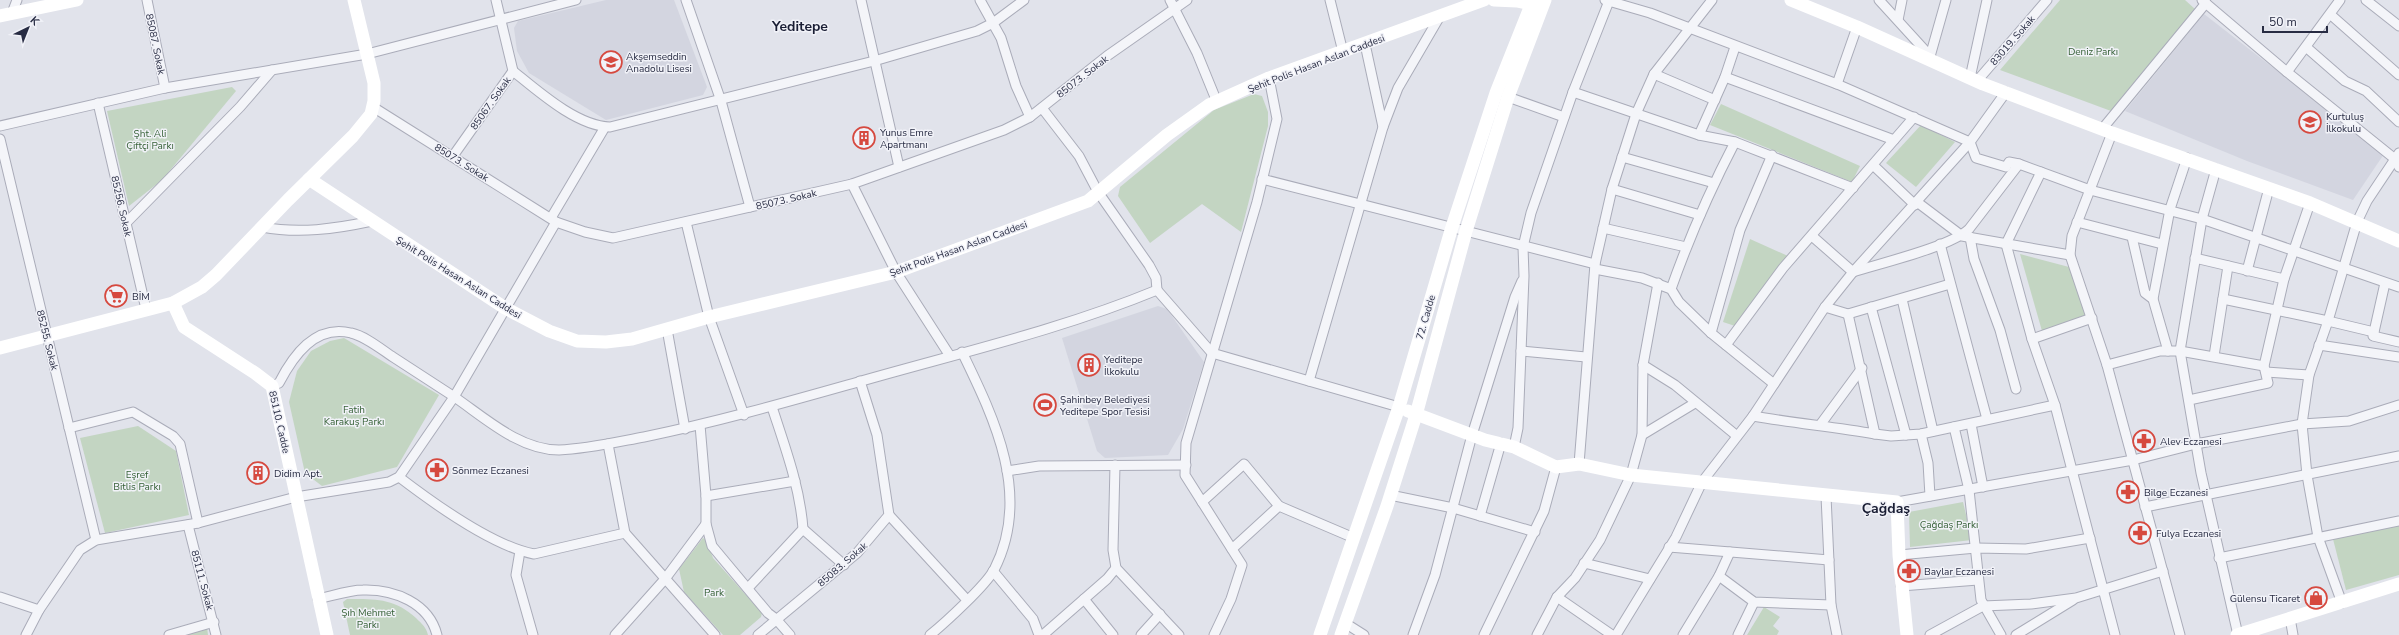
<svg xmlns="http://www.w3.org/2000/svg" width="2399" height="635" viewBox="0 0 2399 635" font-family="'Nunito Sans',sans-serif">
<rect width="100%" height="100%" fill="#e1e3eb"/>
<g fill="#d3d5e0">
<path d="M606 0H674L707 87 703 95 606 120 529 73 517 51 514 28 518 21Z"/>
<path d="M2204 14 2384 154 2353 200 2247 161 2125 111Z"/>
<path d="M1158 306 1167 309 1204 362 1183 429 1168 455 1105 458 1097 451 1062 338Z"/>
</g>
<g fill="#c3d5c2">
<path d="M2060 0H2185L2195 9 2111 111 2000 70Z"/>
<path d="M232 87 236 91 162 180 129 206 107 111Z"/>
<path d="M1254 94 1262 96 1268 112V126L1241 232 1202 204 1150 243 1118 196 1120 187 1214 110Z"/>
<path d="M1721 104 1860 166 1852 182 1710 125Z"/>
<path d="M1921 125 1955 142 1916 187 1886 163Z"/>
<path d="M1750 239 1788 256 1735 326 1723 322Z"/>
<path d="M2020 254 2069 267 2086 315 2042 331Z"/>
<path d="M344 338 439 395 397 467 322 486 305 473 289 402 297 371 311 351 330 341Z"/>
<path d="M138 426 176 451 189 515 105 533 80 438Z"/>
<path d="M1963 502 1972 540 1910 547 1909 512Z"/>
<path d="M2399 522V575L2346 590 2333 539Z"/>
<path d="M703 538 707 541 713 558 762 613 761 617 740 635H723L684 592 679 569Z"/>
<path d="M347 599C375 599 394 598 416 618 422 624 426 627 428 635H350L343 602Z"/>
<path d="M1764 607 1780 617 1773 626 1779 631 1777 635H1747Z"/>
<path d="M207 627 208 635H182Z"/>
</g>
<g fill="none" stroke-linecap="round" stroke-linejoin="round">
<g stroke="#aaacb9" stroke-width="11">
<g id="street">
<path d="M147 0 165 88"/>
<path d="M686 0 721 101 750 207"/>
<path d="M861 0 899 167"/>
<path d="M980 0 1001 38 1016 86 1030 117"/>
<path d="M1170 0 1197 53 1217 102"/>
<path d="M1330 0 1343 52"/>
<path d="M1605 0 1650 13 1837 84 1970 142 1976 158 2006 167 2009 162 2019 164 2090 190 2202 219 2399 287"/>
<path d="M1879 0 1931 57"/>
<path d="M2202 0 2287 72 2395 159 2399 167"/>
<path d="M2366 0 2399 26"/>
<path d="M12 13 17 0"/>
<path d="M2331 15 2399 75"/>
<path d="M1898 20 1902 0"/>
<path d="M2306 47 2345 81 2366 91 2399 122"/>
<path d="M1929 60 1946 0"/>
<path d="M513 71C539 92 577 126 610 127L874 61 977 31 993 23 1024 0"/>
<path d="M2287 72 2340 0"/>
<path d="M1654 74 1715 100"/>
<path d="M1725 77 1894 140"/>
<path d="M1970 78 1987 0"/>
<path d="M1977 81 2047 0"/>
<path d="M1837 84 1857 27"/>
<path d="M1573 92 1699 135 1735 142 1853 188"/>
<path d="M1508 97 1564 117"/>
<path d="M98 103 146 309"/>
<path d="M373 107 556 222 585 232 613 238 852 184 1004 130 1030 117 1107 56 1187 0"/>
<path d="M0 126 165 88 367 54 576 0"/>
<path d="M1383 127 1398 88 1440 16"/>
<path d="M2103 128 2206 3"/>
<path d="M2112 133 2072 236 2070 255 2107 365 2180 635"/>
<path d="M1699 135 1725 77 1735 47"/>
<path d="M0 139 96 540"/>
<path d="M2399 153 2367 201 2357 222 2328 321 2374 332 2373 336 2399 342"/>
<path d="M453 156 513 71 496 0"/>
<path d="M1622 157 1714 183"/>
<path d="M1873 165 1915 205"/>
<path d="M2216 169 2202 219 2180 351 2201 473 2238 635"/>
<path d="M2041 172 2006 244 2032 339 2055 405 2115 635"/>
<path d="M1262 179 1595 264"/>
<path d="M852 184 896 272 950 356"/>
<path d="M1612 189 1700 215"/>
<path d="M1917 202 1962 236 2070 255"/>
<path d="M551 218 605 127"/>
<path d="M686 222 709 317 744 415"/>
<path d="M2077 222 2162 244"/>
<path d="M126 223 240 107 272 70"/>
<path d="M262 227C299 234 335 229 372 221"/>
<path d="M1603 228 1686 247"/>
<path d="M1812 236 1853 272C1881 263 1950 247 1969 229L2019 164"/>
<path d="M1970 237 1974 259 2000 330 2016 389"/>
<path d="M2132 237 2145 293 2153 299"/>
<path d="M1940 244 1987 419"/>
<path d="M2195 258 2284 279"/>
<path d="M1595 269 1642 278 1671 289 1679 302 1711 333 1774 384"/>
<path d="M2247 271 2269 188"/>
<path d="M1671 289C1689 238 1710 190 1735 142"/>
<path d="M1157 290 1212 353 1399 407"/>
<path d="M1902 299 1933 431"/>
<path d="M2223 299 2328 321 2309 375 2302 424 2307 475 2318 537 2342 603"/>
<path d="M1825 307 1848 314 1950 284"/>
<path d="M1871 307 1906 435"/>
<path d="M667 329 685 429"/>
<path d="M2374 332 2385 283"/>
<path d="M1711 333 1740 230 1772 155"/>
<path d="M2032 339 2092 318"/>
<path d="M1726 345 1783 268 1914 117"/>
<path d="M2319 345 2399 357"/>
<path d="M1521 351 1586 357"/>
<path d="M2168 351 2153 299 2170 209 2187 158"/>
<path d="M2214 356 2228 266"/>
<path d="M1643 365 1675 385 1737 436"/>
<path d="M2107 365 2160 351H2180L2264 366"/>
<path d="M2266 372 2309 375"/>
<path d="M1309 381 1383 127 1365 44"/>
<path d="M272 386 279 383C293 356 315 324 351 333 365 336 381 349 393 357 413 370 433 383 453 396 484 417 519 450 559 450 587 449 617 442 644 437 717 422 787 402 858 382 959 353 1060 330 1157 290L1156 278 1149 265 1098 192 1079 156 1042 108"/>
<path d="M2189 400 2268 383 2264 366 2284 279 2310 203"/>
<path d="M1753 416C1794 423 1834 427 1875 434L1848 314"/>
<path d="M1971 424 1983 487"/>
<path d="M700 425 706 496V524L712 546 768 613 776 619 790 635"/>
<path d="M1820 425 1862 368"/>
<path d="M1954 427 1969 490 1981 600 2001 635"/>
<path d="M69 428 133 412 173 436 180 444 198 523"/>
<path d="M1875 434 1891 436 1921 434 2055 405"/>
<path d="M1921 434 1928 463 1930 496"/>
<path d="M1642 435 1695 403"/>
<path d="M608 444 625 533 715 635"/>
<path d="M1514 447 1518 428 1524 276 1523 247 1531 213 1573 92 1609 1"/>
<path d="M1579 464 1595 264 1612 189 1636 114 1654 74 1712 0"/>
<path d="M1115 465 1113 550 1116 568 1179 635"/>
<path d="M1007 471 1039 466 1186 465"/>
<path d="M399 477C433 503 492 546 534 554L625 533"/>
<path d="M1390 495 1453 508 1535 532"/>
<path d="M706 496 795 481"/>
<path d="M1826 496 1831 605 1837 635"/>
<path d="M1202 502 1244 464 1279 506"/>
<path d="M1897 502 2133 460 2196 444 2302 424 2349 421 2399 405"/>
<path d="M2145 507 2399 456"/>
<path d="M889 515 967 600"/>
<path d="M1480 516 1501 443"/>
<path d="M188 525 216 635"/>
<path d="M803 529 844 565"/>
<path d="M1669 547 1829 560"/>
<path d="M1232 549 1279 506 1354 538"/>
<path d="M520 551 516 575 533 635"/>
<path d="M1899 555 1976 548 2026 549 2090 538"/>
<path d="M2219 558 2399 521"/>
<path d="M1584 563 1650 579"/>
<path d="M993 571 1033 619 1039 635"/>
<path d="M1719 576 1754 602 1831 605"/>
<path d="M1901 586 1978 580"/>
<path d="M748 588 803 529C800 487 785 447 772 407"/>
<path d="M0 597 39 610 80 550 96 540 198 523 296 497 389 482 399 477 454 397 556 222"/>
<path d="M1557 597 1612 635"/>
<path d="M318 599C332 596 349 590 363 590 394 589 429 603 437 635"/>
<path d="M1084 599 1113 635"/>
<path d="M2290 618 2293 635"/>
<path d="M1345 623 1364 635"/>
<path d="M26 635 39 610"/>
<path d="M169 635 214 622"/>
<path d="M615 635 665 579 706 524"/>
<path d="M758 635 857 553 889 515 877 435 860 381"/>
<path d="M930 635C946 622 985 586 994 570 1032 496 995 420 962 352"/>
<path d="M1043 635 1107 579 1116 568"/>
<path d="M1141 635 1160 614"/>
<path d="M1214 635 1231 599 1242 565 1185 475 1186 443 1257 202 1277 119 1269 78"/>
<path d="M1413 635 1435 575 1472 435 1515 297 1522 281"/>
<path d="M1484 635 1544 511 1556 467"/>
<path d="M1537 635 1557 597 1575 578 1600 540 1631 475 1642 435 1643 365 1658 283"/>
<path d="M1616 635 1676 537 1702 482 1753 416 1825 307 1853 272 1970 142 2006 92"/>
<path d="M1683 635 1719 576 1730 552"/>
<path d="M1738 635 1754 602"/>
<path d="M1930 635 1983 606 2031 604 2076 598 2163 571"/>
<path d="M2016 635 2073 600"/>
</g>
</g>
<use href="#street" stroke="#f4f5f9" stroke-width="9"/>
<g stroke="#fff" stroke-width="13">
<path d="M1494 0 1517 1 1531 4"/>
<path d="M1791 0 1857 27 1983 84 2112 133 2310 203 2399 241"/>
<path d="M0 16 77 0"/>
<path d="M309 179 505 308 549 331 577 341 606 342 632 339 709 317 896 272 1088 201 1167 135 1209 105 1269 78 1484 0"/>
<path d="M173 303 184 327 255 373 272 386 327 635"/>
<path d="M0 348 173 303 202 287 216 275 288 200 353 136 371 114 374 101V83L354 0"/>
<path d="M1408 411 1485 440 1514 447 1556 467 1579 464 1631 475 1897 502 1899 555 1907 635"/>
<path d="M1320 635 1399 407 1452 227 1496 93 1533 0"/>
<path d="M1341 635 1387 506 1416 415 1466 231 1508 97 1545 0"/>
<path d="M2237 635 2399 584"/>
</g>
</g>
<defs>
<g id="school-ring" transform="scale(1.15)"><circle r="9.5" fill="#f1f2f8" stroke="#d6493f" stroke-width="1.5"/><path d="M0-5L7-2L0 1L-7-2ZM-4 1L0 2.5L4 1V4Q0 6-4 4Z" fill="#d6493f"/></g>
<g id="building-ring" transform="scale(1.15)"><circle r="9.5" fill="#f1f2f8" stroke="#d6493f" stroke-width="1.5"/><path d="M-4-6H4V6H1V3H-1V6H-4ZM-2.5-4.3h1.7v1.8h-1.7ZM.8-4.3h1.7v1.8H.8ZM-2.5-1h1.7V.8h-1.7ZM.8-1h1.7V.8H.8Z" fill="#d6493f"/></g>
<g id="supermarket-ring" transform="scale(1.15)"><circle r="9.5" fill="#f1f2f8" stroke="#d6493f" stroke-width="1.5"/><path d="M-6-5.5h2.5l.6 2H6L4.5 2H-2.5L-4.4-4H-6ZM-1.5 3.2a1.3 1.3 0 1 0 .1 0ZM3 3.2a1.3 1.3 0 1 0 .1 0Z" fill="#d6493f"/></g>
<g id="stadium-ring" transform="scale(1.15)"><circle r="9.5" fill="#f1f2f8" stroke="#d6493f" stroke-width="1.5"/><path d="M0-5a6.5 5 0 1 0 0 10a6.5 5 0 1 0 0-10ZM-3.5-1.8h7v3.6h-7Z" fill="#d6493f"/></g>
<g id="pharmacy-ring" transform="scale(1.15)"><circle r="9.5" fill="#f1f2f8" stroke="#d6493f" stroke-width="1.5"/><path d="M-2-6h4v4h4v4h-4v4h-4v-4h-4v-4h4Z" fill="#d6493f"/></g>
<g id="shop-ring" transform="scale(1.15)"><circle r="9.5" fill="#f1f2f8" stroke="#d6493f" stroke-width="1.5"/><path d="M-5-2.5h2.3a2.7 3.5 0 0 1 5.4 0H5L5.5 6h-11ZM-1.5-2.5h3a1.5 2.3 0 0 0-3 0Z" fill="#d6493f"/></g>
</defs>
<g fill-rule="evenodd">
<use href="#school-ring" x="611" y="62"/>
<use href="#school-ring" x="2310" y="122"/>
<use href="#building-ring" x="864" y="138"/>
<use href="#supermarket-ring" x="116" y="296"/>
<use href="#building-ring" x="1089" y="365"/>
<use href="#stadium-ring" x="1045" y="405"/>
<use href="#pharmacy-ring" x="2144" y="441"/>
<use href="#pharmacy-ring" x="437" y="470"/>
<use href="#building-ring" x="258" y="473"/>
<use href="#pharmacy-ring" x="2128" y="492"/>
<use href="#pharmacy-ring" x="2140" y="533"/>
<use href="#pharmacy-ring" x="1909" y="571"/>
<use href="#shop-ring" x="2316" y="598"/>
</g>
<g text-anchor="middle" stroke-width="3" stroke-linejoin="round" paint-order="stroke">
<g font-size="10" fill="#282c43" stroke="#f1f2f8">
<text transform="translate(2012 40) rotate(-49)" y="4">83019. Sokak</text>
<text transform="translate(156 44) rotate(78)" y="4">85087. Sokak</text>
<text transform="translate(1316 63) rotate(-21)" y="4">Şehit Polis Hasan Aslan Caddesi</text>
<text transform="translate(1082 76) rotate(-38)" y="4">85073. Sokak</text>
<text transform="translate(490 103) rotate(-55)" y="4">85067. Sokak</text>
<text transform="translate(462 162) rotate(32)" y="4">85073. Sokak</text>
<text transform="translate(786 199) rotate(-13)" y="4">85073. Sokak</text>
<text transform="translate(122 206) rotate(77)" y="4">85256. Sokak</text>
<text transform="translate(958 248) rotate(-20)" y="4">Şehit Polis Hasan Aslan Caddesi</text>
<text transform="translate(459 277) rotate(32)" y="4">Şehit Polis Hasan Aslan Caddesi</text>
<text transform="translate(1425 317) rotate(-74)" y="4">72. Cadde</text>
<text transform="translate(48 340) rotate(76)" y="4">85255. Sokak</text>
<text transform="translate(280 422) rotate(77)" y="4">85110. Cadde</text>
<text transform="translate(842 564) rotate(-41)" y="4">85083. Sokak</text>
<text transform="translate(203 580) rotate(75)" y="4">85111. Sokak</text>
</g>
<g font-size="10" fill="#356036" stroke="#f1f2f8">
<text x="2093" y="55">Deniz Parkı</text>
<text x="150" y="137">Şht. Ali<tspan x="150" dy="12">Çiftçi Parkı</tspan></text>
<text x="354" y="413">Fatih<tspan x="354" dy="12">Karakuş Parkı</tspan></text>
<text x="137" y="478">Eşref<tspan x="137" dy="12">Bitlis Parkı</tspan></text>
<text x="1949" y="528">Çağdaş Parkı</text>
<text x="714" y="596">Park</text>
<text x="368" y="616">Şıh Mehmet<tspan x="368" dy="12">Parkı</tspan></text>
</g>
<g font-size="10" fill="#282c43" stroke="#f1f2f8" text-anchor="start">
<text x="626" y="60">Akşemseddin<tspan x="626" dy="12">Anadolu Lisesi</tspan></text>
<text x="2326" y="120">Kurtuluş<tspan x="2326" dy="12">İlkokulu</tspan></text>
<text x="880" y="136">Yunus Emre<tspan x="880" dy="12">Apartmanı</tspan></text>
<text x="132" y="300">BİM</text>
<text x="1104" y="363">Yeditepe<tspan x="1104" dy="12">İlkokulu</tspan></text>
<text x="1060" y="403">Şahinbey Belediyesi<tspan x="1060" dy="12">Yeditepe Spor Tesisi</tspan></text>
<text x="2160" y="445">Alev Eczanesi</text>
<text x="452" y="474">Sönmez Eczanesi</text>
<text x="274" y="477">Didim Apt.</text>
<text x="2144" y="496">Bilge Eczanesi</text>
<text x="2156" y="537">Fulya Eczanesi</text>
<text x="1924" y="575">Baylar Eczanesi</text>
<text x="2300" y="602" text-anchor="end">Gülensu Ticaret</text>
</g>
<g font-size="14" font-weight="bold" fill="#1a1e34" stroke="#f1f2f8">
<text x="800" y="31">Yeditepe</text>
<text x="1886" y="513">Çağdaş</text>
</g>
</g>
<g transform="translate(28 28) rotate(43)" stroke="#f1f2f8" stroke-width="3" paint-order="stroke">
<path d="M0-3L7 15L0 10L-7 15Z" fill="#282c43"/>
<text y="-6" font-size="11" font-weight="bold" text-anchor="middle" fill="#282c43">K</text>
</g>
<path d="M2263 26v6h64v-6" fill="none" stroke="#282c43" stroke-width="2"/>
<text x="2269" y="26" font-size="12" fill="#282c43" stroke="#f1f2f8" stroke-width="3" paint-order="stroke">50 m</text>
</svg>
